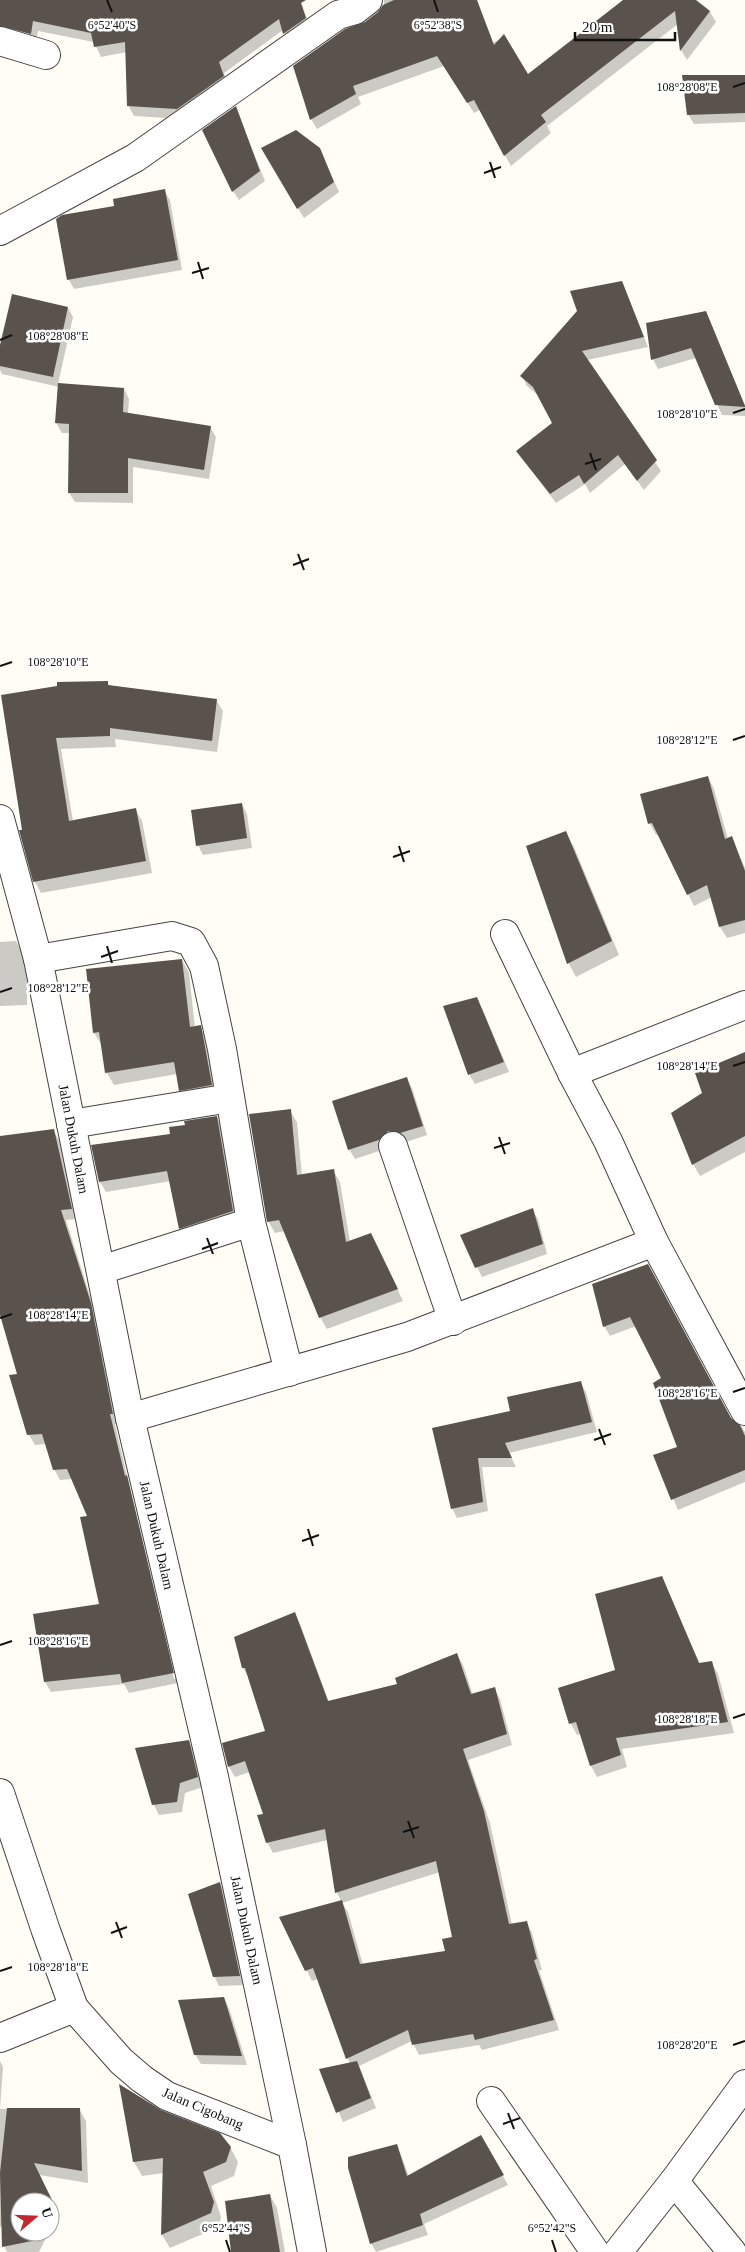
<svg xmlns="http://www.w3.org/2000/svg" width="745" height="2252" viewBox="0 0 745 2252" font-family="Georgia,serif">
<rect width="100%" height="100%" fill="#fffdf5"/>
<g fill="#0003" fill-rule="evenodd">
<path d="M0 0H300L311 29 290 44 283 30 224 73 229 87 183 119 134 116 128 105 127 52 101 57 94 42 38 31 36 44 0 38Z"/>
<path d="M384 0H475L491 43 505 38 527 76 625 0H694L710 12 716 22 687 60 681 50 678 24 547 126 551 133 511 166 480 110 474 113 444 66 358 97 361 104 317 129 311 119 365 24 378 13 384 6Z"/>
<path d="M745 76V122L694 124 688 114Z"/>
<path d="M235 108 265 181 239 200 233 191Z"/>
<path d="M319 148 339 192 304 218 262 149Z"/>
<path d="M164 190 170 200 182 270 74 289 69 280 116 207Z"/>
<path d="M622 282 648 347 587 360 661 471 644 490 625 464 590 493 585 484 556 503 517 451 553 423 539 396 527 386 522 376Z"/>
<path d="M68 308 73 317 58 384 124 389 129 399 128 414 210 427 216 437 209 479 133 467V503L75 502 69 493 70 433H62L56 423 59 387 2 374 0 370V350Z"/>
<path d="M706 313 745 405V416L722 415 696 358 658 369 653 359Z"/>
<path d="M107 682 110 686 216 700 223 711 217 752 115 739 116 747 61 749 73 821 135 809 142 821 152 873 41 893 35 882 21 831H23L2 696Z"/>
<path d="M708 777 714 789 728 839 731 837 745 868V933L727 938 720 927 712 897 694 906 659 834 656 835 650 824Z"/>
<path d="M242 804 247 814 252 848 203 855 198 845Z"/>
<path d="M566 833 574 847 619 955 576 977 569 964 527 847Z"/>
<path d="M16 941 22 952 27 968V1005L0 1006V942Z"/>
<path d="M182 960 189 973 195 1028 200 1027 207 1039 218 1097 187 1102 180 1090 177 1074 114 1085 107 1073 102 1045 94 1033Z"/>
<path d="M482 1008 509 1072 475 1084 469 1074Z"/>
<path d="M745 1053V1152L700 1176 693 1164 704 1094Z"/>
<path d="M406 1078 412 1088 427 1135 406 1142 394 1140 385 1149 355 1159 349 1149Z"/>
<path d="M290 1111 297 1122 302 1176 333 1170 340 1182 350 1242 377 1246 403 1301 327 1329 320 1317 285 1231 275 1233 268 1221Z"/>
<path d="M217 1117 222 1127 238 1221 186 1238 181 1228 171 1181 106 1192 100 1182 93 1146 171 1135 186 1126Z"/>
<path d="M53 1130 59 1140 77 1219 66 1220 96 1315 118 1424H115L174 1679 176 1678 131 1483 178 1683 129 1693 124 1684 51 1692 45 1682 101 1605 88 1517 72 1479 60 1480 54 1469 46 1444 35 1445 29 1435 11 1376 19 1375 0 1310V1137Z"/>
<path d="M532 1210 538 1219 547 1254 482 1277 462 1236Z"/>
<path d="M648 1266 731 1420 736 1425 742 1427 745 1432V1482L678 1510 655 1456 679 1447 663 1379 636 1326 610 1336 604 1326Z"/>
<path d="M580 1382 586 1392 597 1432 509 1453 516 1467H482L488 1511 457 1518 452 1508 433 1429 512 1412Z"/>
<path d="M661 1578 700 1664 711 1662 718 1674 734 1733 622 1749 627 1767 597 1777 591 1766 581 1734 577 1735 571 1724 560 1689 617 1671Z"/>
<path d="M294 1614 300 1624 329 1702 399 1685 457 1654 463 1665 473 1695 494 1688 500 1699 512 1745 468 1760 490 1823 512 1925 526 1922 532 1933 542 1970H539L559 2030 482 2050 479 2045 419 2055 412 2041 359 2066 376 2108 343 2122 321 2070 350 2064 318 1979 312 1981 281 1918 342 1902 337 1893 328 1840 273 1853 267 1842 265 1815 250 1772 235 1777 229 1767 267 1732 249 1678 243 1668ZM440 1872 453 1938 447 1952 363 1965 348 1912 342 1903Z"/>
<path d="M189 1741 194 1751 203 1787 185 1793 182 1812 159 1815 154 1805Z"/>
<path d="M220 1884 225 1893 245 1985 219 1986 214 1976Z"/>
<path d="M224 1998 229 2008 247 2065 201 2064 195 2054Z"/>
<path d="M0 2061 3 2067 0 2109H79L86 2121 88 2183 39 2175 58 2213 50 2230V2202H20V2232H49L39 2252H7L4 2246 2 2226 0 2227Z"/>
<path d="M161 2112 230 2147 238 2162 234 2176 211 2186 221 2217 219 2227 170 2248 162 2235 164 2173 142 2176 134 2162Z"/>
<path d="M481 2137 508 2185 424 2224 428 2235 376 2252 371 2243 397 2145 409 2176Z"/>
<path d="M270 2195 277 2208 285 2252H232Z"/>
</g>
<g fill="#5a524d">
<path d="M0 0H306L301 3 306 18 283 34 279 19 219 62 224 76 177 109 127 106 125 42 94 47 91 33 33 21 31 34 0 26Z"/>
<path d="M394 0H477L494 45 504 34 528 74 623 0H696L710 11 680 51 675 11 541 115 546 122 504 156 474 100 467 103 437 56 353 86 356 94 310 120 293 66 345 29 365 22 378 12 383 5Z"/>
<path d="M682 75H745V113L687 115Z"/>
<path d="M236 106 260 171 232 192 202 130Z"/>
<path d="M296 130 320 148 334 182 297 209 261 148Z"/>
<path d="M165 189 178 260 67 280 56 219 62 215 114 206 113 199Z"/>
<path d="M622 281 644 337 582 351 657 460 637 481 618 455 584 484 579 475 550 494 516 451 552 423 533 387 520 376 577 311 570 291Z"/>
<path d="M12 294 68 307 53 377 0 366V345Z"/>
<path d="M706 311 745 406V407L715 405 691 348 651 360 646 323Z"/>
<path d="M58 383 124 388 123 412 211 426 204 470 128 458V493H68L69 424 55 423Z"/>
<path d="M108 681V685L217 699 212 741 110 728V736L56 738 69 821 136 808 146 861 33 882 19 830H22L1 695 57 686V682Z"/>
<path d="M708 776 725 839 732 836 745 871V920L719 927 707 885 687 895 652 823 648 824 640 794Z"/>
<path d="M242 803 247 838 196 846 191 810Z"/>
<path d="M566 831 612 941 567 964 526 846Z"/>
<path d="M182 959 190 1027 201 1025 212 1085 179 1091 174 1062 105 1073 99 1032 93 1033 86 969Z"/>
<path d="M477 997 504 1062 468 1075 443 1006Z"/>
<path d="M745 1052V1136L692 1165 671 1113 702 1093 695 1073Z"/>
<path d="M407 1077 423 1126 400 1133 388 1131 379 1140 348 1150 332 1101Z"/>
<path d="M291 1109 297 1175 334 1169 346 1242 371 1233 398 1289 319 1318 279 1220 267 1222 249 1114Z"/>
<path d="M217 1116 233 1211 179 1229 167 1171 99 1182 91 1145 170 1134 169 1127 185 1125 184 1121Z"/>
<path d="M54 1129 72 1209 61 1210 91 1303 113 1414H110L125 1476 127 1475 174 1673 122 1683 120 1674 44 1682 33 1614 99 1604 80 1517 87 1516 67 1469 53 1470 42 1434 27 1435 9 1375 17 1374 0 1315V1136Z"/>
<path d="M533 1208 543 1244 475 1268 460 1235Z"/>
<path d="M648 1264 731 1418 740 1425 745 1436V1470L671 1500 653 1455 677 1447 653 1383 661 1378 630 1317 603 1327 592 1284Z"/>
<path d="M581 1381 592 1422 505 1443 512 1458H478L483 1502 451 1509 432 1428 510 1411 507 1397Z"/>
<path d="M662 1576 699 1663 712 1661 728 1722 616 1738 621 1755 590 1766 576 1722 569 1724 558 1688 615 1670 595 1594Z"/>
<path d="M295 1612 328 1701 397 1684 395 1678 457 1653 471 1694 495 1687 507 1734 463 1749 484 1811 509 1924 527 1921 537 1959 534 1960 554 2020 475 2040 473 2034 412 2045 408 2030 346 2059 313 1968 305 1971 279 1917 342 1900 360 1964 445 1951 442 1939 452 1937 436 1861 335 1893 325 1829 266 1843 257 1815 263 1814 245 1761 228 1767 222 1743 265 1731 245 1668H242L234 1637Z"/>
<path d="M189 1740 198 1777 180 1783 177 1802 152 1805 135 1748Z"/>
<path d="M220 1882 240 1976 213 1977 188 1894Z"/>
<path d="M224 1997 242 2056 194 2055 178 2000Z"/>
<path d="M357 2061 371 2098 336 2113 319 2069Z"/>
<path d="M119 2084 161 2110 220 2133 231 2147 226 2162 203 2172 214 2202 211 2213 161 2235 163 2158 133 2162Z"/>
<path d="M7 2108H80L82 2171 34 2163 52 2200 50 2204V2202H20V2232H36L32 2241 2 2247 0 2173Z"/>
<path d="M481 2135 504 2175 420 2214 423 2225 370 2244 348 2168V2157L397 2144 407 2176Z"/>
<path d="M270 2194 280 2252H231L225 2201Z"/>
</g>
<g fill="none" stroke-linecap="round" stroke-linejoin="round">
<g stroke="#444" stroke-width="30">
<g id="minor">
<path d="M0 41 46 55"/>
<path d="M0 231 135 158 338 15 355 10 368 0"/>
<path d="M0 819 38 959 130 1418 214 1777 292 2145 312 2252"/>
<path d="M505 934 572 1073 608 1141 654 1242 745 1411"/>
<path d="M38 959 172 936 191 942 204 966 222 1049 251 1222 289 1372"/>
<path d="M572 1073 745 1005"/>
<path d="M71 1124 230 1098"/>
<path d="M393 1146 453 1321"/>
<path d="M101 1270 251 1222"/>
<path d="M130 1418 407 1337 654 1242"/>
<path d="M0 1793 46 1931 74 2008"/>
<path d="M0 2038 74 2008 121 2061 142 2079 167 2096 292 2145"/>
<path d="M491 2101 595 2252"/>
<path d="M674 2181 732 2252"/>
</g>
</g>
<g stroke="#444" stroke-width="30">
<path id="tertiary" d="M618 2252 674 2181 745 2084"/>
</g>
<use href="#minor" stroke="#fff" stroke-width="28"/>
<use href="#tertiary" stroke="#fff" stroke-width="28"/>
</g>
<path fill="none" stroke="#111" stroke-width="2" d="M107 0 112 12M434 0 438 12M733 87 745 83M490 162 495 178M484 173 501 167M198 262 203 279M192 273 209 268M0 340 12 335M733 413 745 409M590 453 596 470M585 464 601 459M298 554 304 570M293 565 309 559M0 666 12 662M733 740 745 736M399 846 404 862M393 857 410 851M107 946 112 963M101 957 118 951M0 992 12 988M733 1066 745 1062M499 1137 505 1154M494 1148 510 1143M207 1238 213 1254M202 1249 218 1243M0 1318 12 1314M733 1392 745 1388M599 1429 605 1445M594 1440 611 1434M308 1529 313 1546M302 1541 319 1535M0 1645 12 1641M733 1718 745 1714M408 1821 414 1838M403 1832 419 1827M116 1922 122 1938M111 1933 127 1927M0 1971 12 1967M733 2045 745 2041M508 2113 514 2129M503 2124 520 2118M226 2240 230 2252M552 2240 556 2252"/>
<g text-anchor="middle" stroke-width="5" stroke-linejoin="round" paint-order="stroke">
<g font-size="14" fill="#111" stroke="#fff">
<text transform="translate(74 1139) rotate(79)" y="5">Jalan Dukuh Dalam</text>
<text transform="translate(157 1535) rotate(77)" y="5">Jalan Dukuh Dalam</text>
<text transform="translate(247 1930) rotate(78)" y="5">Jalan Dukuh Dalam</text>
<text transform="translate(203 2108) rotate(23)" y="5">Jalan Cigobang</text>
</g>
</g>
<g font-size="12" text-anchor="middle" fill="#111" stroke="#fff" stroke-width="5" stroke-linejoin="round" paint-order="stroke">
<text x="112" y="29">6°52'40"S</text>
<text x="438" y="29">6°52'38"S</text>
<text x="687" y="91">108°28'08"E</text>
<text x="58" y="340">108°28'08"E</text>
<text x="687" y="418">108°28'10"E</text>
<text x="58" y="666">108°28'10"E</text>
<text x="687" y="744">108°28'12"E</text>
<text x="58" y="992">108°28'12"E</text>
<text x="687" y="1070">108°28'14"E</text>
<text x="58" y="1319">108°28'14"E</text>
<text x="687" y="1397">108°28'16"E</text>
<text x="58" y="1645">108°28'16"E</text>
<text x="687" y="1723">108°28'18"E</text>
<text x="58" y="1971">108°28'18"E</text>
<text x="687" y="2049">108°28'20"E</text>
<text x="226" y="2232">6°52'44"S</text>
<text x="552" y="2232">6°52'42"S</text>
</g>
<g transform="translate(35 2217) rotate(71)"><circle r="24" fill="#ffffff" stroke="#a0a0a0"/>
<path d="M0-4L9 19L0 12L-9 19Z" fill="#c4262e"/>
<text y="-8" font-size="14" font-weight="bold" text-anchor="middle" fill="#111111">U</text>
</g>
<path d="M575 32v8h100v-8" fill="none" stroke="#111111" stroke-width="2.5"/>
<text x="582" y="32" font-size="15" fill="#111111" stroke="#ffffff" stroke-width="4" paint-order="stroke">20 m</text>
</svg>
